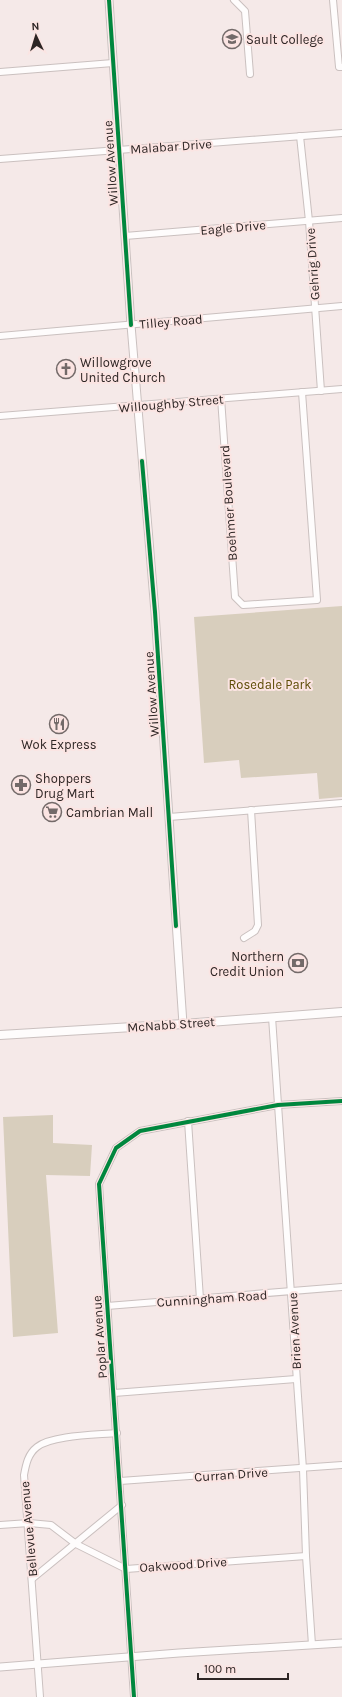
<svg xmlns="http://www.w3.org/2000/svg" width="342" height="1697" viewBox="0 0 342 1697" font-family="Karla,sans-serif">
<rect width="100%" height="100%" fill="#f5e9e8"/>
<g fill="#d8cebd">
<path d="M342 606V797L319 799 317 773 241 778 239 760 204 763 194 617Z"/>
<path d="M53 1115V1143L92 1145 90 1176 46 1175 58 1333 13 1337 3 1117Z"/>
</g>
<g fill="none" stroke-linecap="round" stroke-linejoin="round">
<g stroke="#cac0bf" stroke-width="8">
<g id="minor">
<path d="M234 0 245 11 250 74"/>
<path d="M333 0 339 67H342"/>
<path d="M0 72 113 63"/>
<path d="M300 136 309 221 321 391"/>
<path d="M0 159 342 133"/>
<path d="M125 236 342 218"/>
<path d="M0 336 342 306"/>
<path d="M221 398 235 597 243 605 317 600 302 392"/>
<path d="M0 416 342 389"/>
<path d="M169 817 342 803"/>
<path d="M244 938 255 931 258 925 251 810"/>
<path d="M272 1017 303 1469 306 1556 312 1645"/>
<path d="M188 1121 200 1299"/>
<path d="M107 1306 342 1287"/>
<path d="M114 1393 296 1379"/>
<path d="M120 1481 342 1465"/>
<path d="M0 1525 29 1523 51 1525 76 1544 126 1569 306 1556"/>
<path d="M32 1579 122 1505"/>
<path d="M40 1697 24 1475C26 1464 28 1454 37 1447 52 1435 97 1435 117 1433"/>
<path d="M134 1697 99 1184 116 1148 140 1131 278 1105 342 1101"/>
</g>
</g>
<g stroke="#cac0bf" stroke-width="9">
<g id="tertiary">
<path d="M109 0 131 325 155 612 183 1024"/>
<path d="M0 1667 179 1653 342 1643"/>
</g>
</g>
<g stroke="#cac0bf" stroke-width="10">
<path id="secondary" d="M0 1035 183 1024 342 1012"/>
</g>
<use href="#minor" stroke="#fefcfc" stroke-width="6"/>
<use href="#tertiary" stroke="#fefcfc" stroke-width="7"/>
<use href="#secondary" stroke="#fefcfc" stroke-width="8"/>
<g stroke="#fbe4e2" stroke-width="6">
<g id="cycleway">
<path d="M109 0 131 325"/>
<path d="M142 461 155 612 176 926"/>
<path d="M134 1697 99 1184 116 1148 140 1131 278 1105 342 1101"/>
</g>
</g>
<use href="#cycleway" stroke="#00873e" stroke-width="4"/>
</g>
<defs>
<g id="university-ring" transform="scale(1)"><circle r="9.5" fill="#fbe4e2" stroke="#736a69" stroke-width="1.5"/><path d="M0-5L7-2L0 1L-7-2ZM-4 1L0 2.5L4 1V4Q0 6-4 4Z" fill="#736a69"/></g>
<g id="church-ring" transform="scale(1)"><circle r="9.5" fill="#fbe4e2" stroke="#736a69" stroke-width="1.5"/><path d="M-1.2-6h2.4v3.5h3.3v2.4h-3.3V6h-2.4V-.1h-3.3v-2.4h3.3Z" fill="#736a69"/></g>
<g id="restaurant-ring" transform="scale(1)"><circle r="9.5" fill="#fbe4e2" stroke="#736a69" stroke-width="1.5"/><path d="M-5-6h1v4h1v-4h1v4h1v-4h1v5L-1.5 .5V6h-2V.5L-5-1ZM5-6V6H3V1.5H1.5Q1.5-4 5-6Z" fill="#736a69"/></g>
<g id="pharmacy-ring" transform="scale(1)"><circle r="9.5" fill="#fbe4e2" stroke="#736a69" stroke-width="1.5"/><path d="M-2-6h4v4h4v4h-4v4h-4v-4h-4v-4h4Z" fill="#736a69"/></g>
<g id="supermarket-ring" transform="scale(1)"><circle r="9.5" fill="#fbe4e2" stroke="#736a69" stroke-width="1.5"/><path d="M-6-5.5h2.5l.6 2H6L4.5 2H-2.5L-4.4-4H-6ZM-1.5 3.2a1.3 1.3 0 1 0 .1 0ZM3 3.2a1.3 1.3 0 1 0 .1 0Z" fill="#736a69"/></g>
<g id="bank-ring" transform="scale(1)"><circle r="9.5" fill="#fbe4e2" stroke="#736a69" stroke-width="1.5"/><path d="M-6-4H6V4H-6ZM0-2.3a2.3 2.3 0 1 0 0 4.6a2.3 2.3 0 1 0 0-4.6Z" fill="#736a69"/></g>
</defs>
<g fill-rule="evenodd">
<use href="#university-ring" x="232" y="39"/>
<use href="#church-ring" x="66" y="369"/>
<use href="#restaurant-ring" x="59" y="724"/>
<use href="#pharmacy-ring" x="21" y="785"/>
<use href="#supermarket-ring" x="52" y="812"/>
<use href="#bank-ring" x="298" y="963"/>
</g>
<g text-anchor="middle" stroke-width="4" stroke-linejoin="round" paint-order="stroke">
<g font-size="13" fill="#2d2524" stroke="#fbe4e2" text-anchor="start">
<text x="246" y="44">Sault College</text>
<text x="80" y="367">Willowgrove<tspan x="80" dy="15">United Church</tspan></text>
<text x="59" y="749" text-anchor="middle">Wok Express</text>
<text x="35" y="783">Shoppers<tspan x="35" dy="15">Drug Mart</tspan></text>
<text x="66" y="817">Cambrian Mall</text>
<text x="284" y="961" text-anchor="end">Northern<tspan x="284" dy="15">Credit Union</tspan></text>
</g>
<g font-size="13" fill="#2d2524" stroke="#fbe4e2">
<text transform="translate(171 146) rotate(-4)" y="5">Malabar Drive</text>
<text transform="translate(110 163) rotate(-94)" y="5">Willow Avenue</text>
<text transform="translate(233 227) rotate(-5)" y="5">Eagle Drive</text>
<text transform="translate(312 264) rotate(-94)" y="5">Gehrig Drive</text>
<text transform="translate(171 321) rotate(-5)" y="5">Tilley Road</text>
<text transform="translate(171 403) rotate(-5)" y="5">Willoughby Street</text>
<text transform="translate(228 503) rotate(-94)" y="5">Boehmer Boulevard</text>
<text transform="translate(151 694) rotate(-94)" y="5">Willow Avenue</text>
<text transform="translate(171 1024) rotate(-4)" y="5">McNabb Street</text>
<text transform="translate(212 1298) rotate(-4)" y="5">Cunningham Road</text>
<text transform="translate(294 1331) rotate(-93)" y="5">Brien Avenue</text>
<text transform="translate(99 1337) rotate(-94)" y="5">Poplar Avenue</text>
<text transform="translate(231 1474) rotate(-4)" y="5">Curran Drive</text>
<text transform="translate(28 1529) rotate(-95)" y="5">Bellevue Avenue</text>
<text transform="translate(183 1564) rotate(-4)" y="5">Oakwood Drive</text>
</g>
<g font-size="13" fill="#5c4b05" stroke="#fbe4e2">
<text x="270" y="689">Rosedale Park</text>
</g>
</g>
<g transform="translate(36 36) rotate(356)" stroke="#fbe4e2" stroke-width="3" paint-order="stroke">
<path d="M0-3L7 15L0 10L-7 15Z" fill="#2d2524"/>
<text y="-6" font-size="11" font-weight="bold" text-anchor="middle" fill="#2d2524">N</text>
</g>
<path d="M198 1673v6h90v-6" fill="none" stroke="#2d2524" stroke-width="2"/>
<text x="204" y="1673" font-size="12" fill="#2d2524" stroke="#fbe4e2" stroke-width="3" paint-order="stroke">100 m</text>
</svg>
